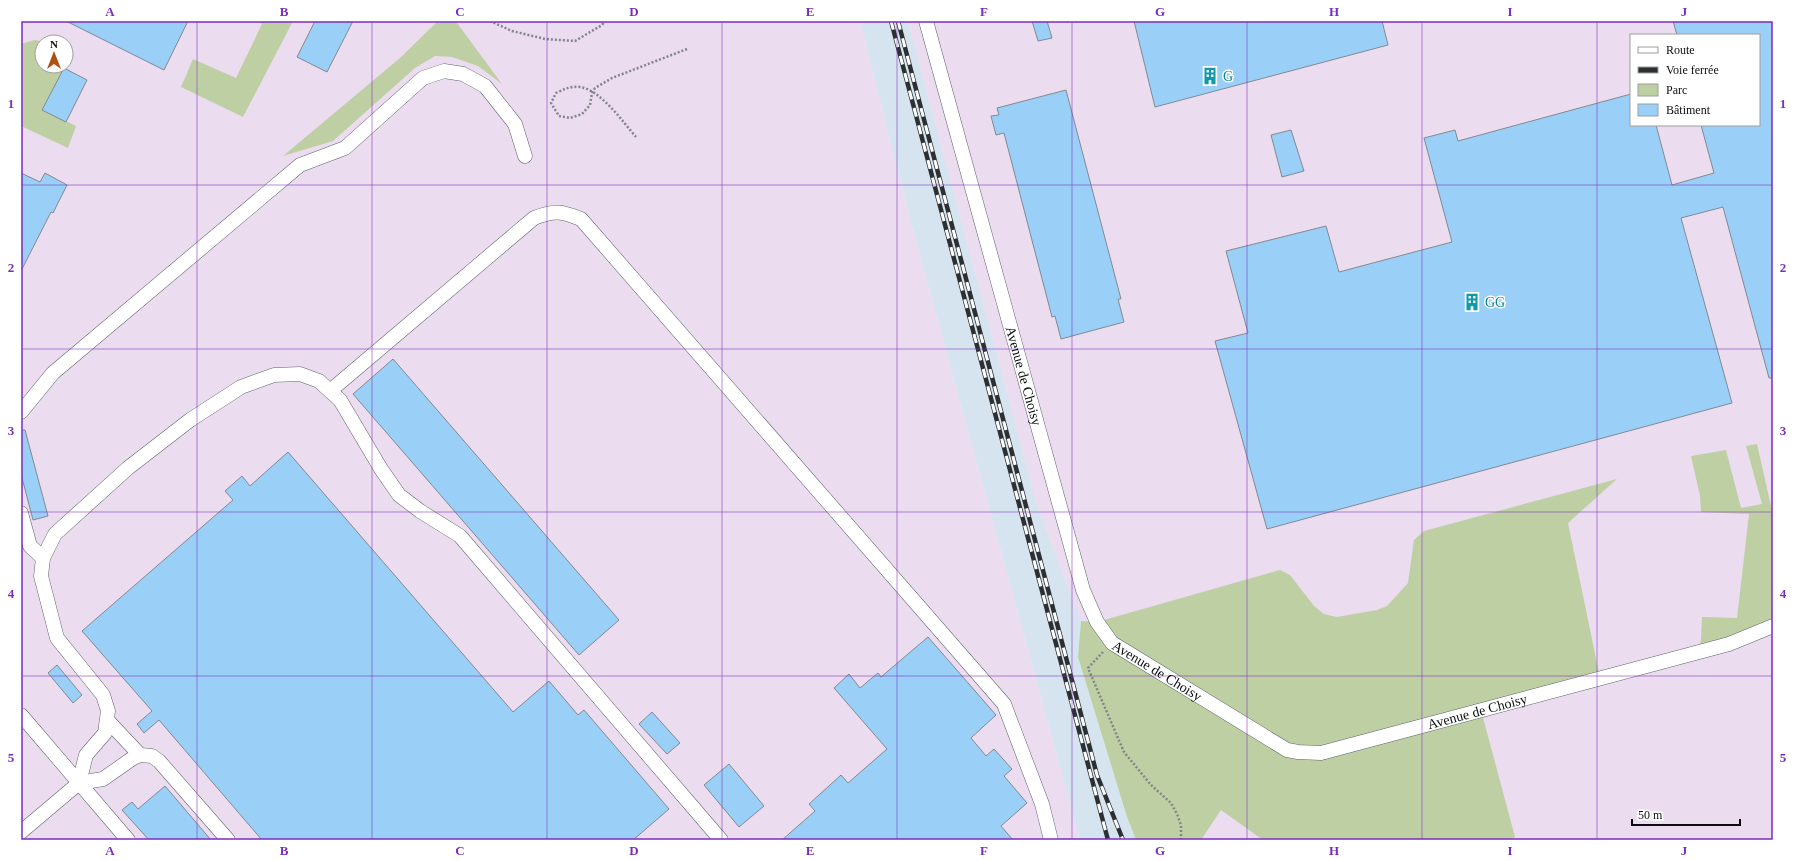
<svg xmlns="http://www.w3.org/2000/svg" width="1794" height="861" viewBox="0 0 1794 861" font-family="Georgia,serif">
<rect width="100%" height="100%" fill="#e5edf3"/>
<path fill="#d6e4f0" d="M860 21H908L1038 508 1081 621 1078 657 1127 817 1136 840H1080L909 215Z"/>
<g fill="#ebdcef" fill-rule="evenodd">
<path d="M21 21H860L909 215 1080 840H21ZM42 42H66V66H42Z"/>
<path d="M908 21H1773V840H1201L1221 810 1081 621 1038 508ZM1631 35H1759V125H1631Z"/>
</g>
<g fill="#bed0a3">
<path d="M256 21H293L243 117 181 87 193 59 236 78 262 24Z"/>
<path d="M438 21H455L457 23 502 84 478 66 452 57 435 56 415 68 333 141 283 156 400 58Z"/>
<path d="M35 40 46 42H42V66H65L43 110 76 126 68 148 21 126V44Z"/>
<path d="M1757 444 1773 515V626L1697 653 1701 640 1702 617 1737 618 1749 514 1701 512 1700 496 1691 456 1726 450 1741 508 1762 504 1746 446Z"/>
<path d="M1617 479 1568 523 1600 678 1481 710 1515 837 1509 840H1263L1221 810 1201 840H1136L1127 817 1078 657 1081 621 1097 622 1280 570 1290 575 1314 606 1324 614 1337 617 1377 610 1387 606 1408 583 1414 540 1424 531Z"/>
</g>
<g fill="#9ad0f8" stroke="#82898f">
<path d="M66 21H188L164 70Z"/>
<path d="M315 21H353L327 72 297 57Z"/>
<path d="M1032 21H1047L1052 38 1038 41Z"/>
<path d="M1134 21H1382L1388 45 1155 107Z"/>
<path d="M1673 21H1773V378H1769L1723 207 1681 218 1732 403 1267 529 1215 341 1248 333 1226 251 1326 226 1339 272 1452 242 1424 138 1455 130 1458 141 1631 94V125H1656L1672 185 1714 173 1701 125H1759V35H1677Z"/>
<path d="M64 68 87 80 66 122 42 110Z"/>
<path d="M1066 90 1121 299H1118L1124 322 1061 339 1055 316 1052 317 1004 133 996 135 991 116 999 115 997 108Z"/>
<path d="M1291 130 1304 171 1282 177 1271 135Z"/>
<path d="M21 173 40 182 45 173 67 185 53 213 51 212 21 271Z"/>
<path d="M393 359 619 620 579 655 353 394Z"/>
<path d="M21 430H25L48 516 33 520 21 474Z"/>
<path d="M288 452 513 712 549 681 578 715 584 710 669 809 633 840H262L159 720 144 733 137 724 152 711 82 631 233 500 225 491 242 476 250 486Z"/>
<path d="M928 637 996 715 971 738 986 756 994 749 1012 769 1004 776 1027 803 1001 826 1013 840H782L815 811 809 804 841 775 848 783 887 749 834 688 849 674 860 688 878 673 881 677Z"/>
<path d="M57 665 82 695 73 703 48 673Z"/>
<path d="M652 712 680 743 667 754 639 724Z"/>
<path d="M729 764 764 806 739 827 704 785Z"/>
<path d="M165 786 211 840H149L122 810 132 802 138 809Z"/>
</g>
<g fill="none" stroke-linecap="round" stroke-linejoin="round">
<g stroke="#5d6469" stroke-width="15">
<g id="minor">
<path id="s1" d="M926 21 1083 590 1097 622 1112 643 1287 750 1298 752 1321 753 1729 644 1773 626"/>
<path d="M330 391 534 218C555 210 561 211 581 219L1004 704 1042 804 1051 840"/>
<path d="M21 412 53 373 300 165 345 148 423 78 444 71 463 74 485 86 515 124 525 156"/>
<path d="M21 513 30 546 43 558"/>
<path d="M21 715 128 840"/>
<path d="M108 721 140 755"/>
<path d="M79 783 86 755 105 733 108 711 103 695 57 638 41 576 43 558 55 534 128 468 190 420 241 387 274 375 300 374 319 381 340 400 381 469 399 495 420 511 460 536 721 840"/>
<path d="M21 832 79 783 103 779 133 758 140 755 152 756 159 761 228 840"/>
</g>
</g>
<g stroke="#808589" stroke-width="2.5" stroke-dasharray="2 2" stroke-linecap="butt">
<path d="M490 21 512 31 545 39 575 41 602 25 605 21"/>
<path d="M636 137C623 122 601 90 580 87 571 86 564 89 556 93L551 103 559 116 570 118 582 114 590 105 592 93 595 88 612 78 687 49"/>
<path d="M1103 652 1088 668 1124 752 1151 785 1171 803 1177 814 1181 825V840"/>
</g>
<use href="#minor" stroke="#fff" stroke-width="14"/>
<g stroke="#2d3033" stroke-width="4.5">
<g id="rail">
<path d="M891 21 1108 840"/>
<path d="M898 21 1097 775 1123 840"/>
</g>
</g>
<use href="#rail" stroke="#fff" stroke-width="3" stroke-dasharray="9" stroke-linecap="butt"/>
</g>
<path fill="none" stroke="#7b2cbf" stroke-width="1" stroke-opacity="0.55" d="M197 21V840M372 21V840M547 21V840M722 21V840M897 21V840M1072 21V840M1247 21V840M1422 21V840M1597 21V840M21 185H1773M21 349H1773M21 512H1773M21 676H1773"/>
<defs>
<g id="building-bare" transform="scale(1.38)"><path d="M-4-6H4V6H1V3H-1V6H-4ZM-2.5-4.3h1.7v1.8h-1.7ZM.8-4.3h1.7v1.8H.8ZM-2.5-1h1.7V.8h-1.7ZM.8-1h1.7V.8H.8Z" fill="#0f9aa8" stroke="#fff" stroke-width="2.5" paint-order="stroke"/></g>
</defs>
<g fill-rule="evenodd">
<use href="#building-bare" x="1210" y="76"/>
<use href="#building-bare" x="1472" y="302"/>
</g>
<g text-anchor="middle" stroke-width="3" stroke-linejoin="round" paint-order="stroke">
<g font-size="14" fill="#0d838f" stroke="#fff" text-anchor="start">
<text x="1223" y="81">G</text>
<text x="1485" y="307">GG</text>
</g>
<g font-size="14" fill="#0a0c0e" stroke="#fff">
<text dy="5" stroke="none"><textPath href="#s1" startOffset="368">Avenue de Choisy</textPath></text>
<text dy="5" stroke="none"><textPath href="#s1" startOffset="704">Avenue de Choisy</textPath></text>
<text dy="5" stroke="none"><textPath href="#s1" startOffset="1052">Avenue de Choisy</textPath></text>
</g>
</g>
<rect width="1794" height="861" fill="none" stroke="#ffffff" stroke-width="44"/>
<rect x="1630" y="34" width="130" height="92" fill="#ffffff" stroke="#9d9e9f"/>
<rect x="1638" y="47" width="20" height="6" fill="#ffffff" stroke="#9d9e9f"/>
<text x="1666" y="54" font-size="12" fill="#0a0c0e">Route</text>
<rect x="1638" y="67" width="20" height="6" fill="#2d3033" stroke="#9d9e9f"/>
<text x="1666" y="74" font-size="12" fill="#0a0c0e">Voie ferrée</text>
<rect x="1638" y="84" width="20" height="12" fill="#bed0a3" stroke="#9d9e9f"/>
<text x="1666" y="94" font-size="12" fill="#0a0c0e">Parc</text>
<rect x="1638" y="104" width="20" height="12" fill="#9ad0f8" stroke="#9d9e9f"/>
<text x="1666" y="114" font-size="12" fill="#0a0c0e">Bâtiment</text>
<g transform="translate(54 54)"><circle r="19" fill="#ffffff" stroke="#9d9e9f"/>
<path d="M0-3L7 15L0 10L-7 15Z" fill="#b25011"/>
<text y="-6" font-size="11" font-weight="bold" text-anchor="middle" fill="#0a0c0e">N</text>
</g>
<path d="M1632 819v6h108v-6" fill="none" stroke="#0a0c0e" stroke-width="2"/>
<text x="1638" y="819" font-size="12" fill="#0a0c0e" stroke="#ffffff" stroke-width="3" paint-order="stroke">50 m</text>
<rect x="22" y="22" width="1750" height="817" fill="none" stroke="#7b2cbf" stroke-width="1.5"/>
<g font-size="13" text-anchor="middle" font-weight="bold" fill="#7b2cbf">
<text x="110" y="16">A</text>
<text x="284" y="16">B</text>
<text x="460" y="16">C</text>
<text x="634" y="16">D</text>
<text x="810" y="16">E</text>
<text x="984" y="16">F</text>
<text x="1160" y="16">G</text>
<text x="1334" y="16">H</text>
<text x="1510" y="16">I</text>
<text x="1684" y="16">J</text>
<text x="11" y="108">1</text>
<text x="1783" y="108">1</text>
<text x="11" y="272">2</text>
<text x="1783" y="272">2</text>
<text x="11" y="435">3</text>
<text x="1783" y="435">3</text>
<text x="11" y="598">4</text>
<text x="1783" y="598">4</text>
<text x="11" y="762">5</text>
<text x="1783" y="762">5</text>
<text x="110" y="855">A</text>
<text x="284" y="855">B</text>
<text x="460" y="855">C</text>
<text x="634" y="855">D</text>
<text x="810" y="855">E</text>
<text x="984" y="855">F</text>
<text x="1160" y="855">G</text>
<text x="1334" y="855">H</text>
<text x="1510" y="855">I</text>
<text x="1684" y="855">J</text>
</g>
</svg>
